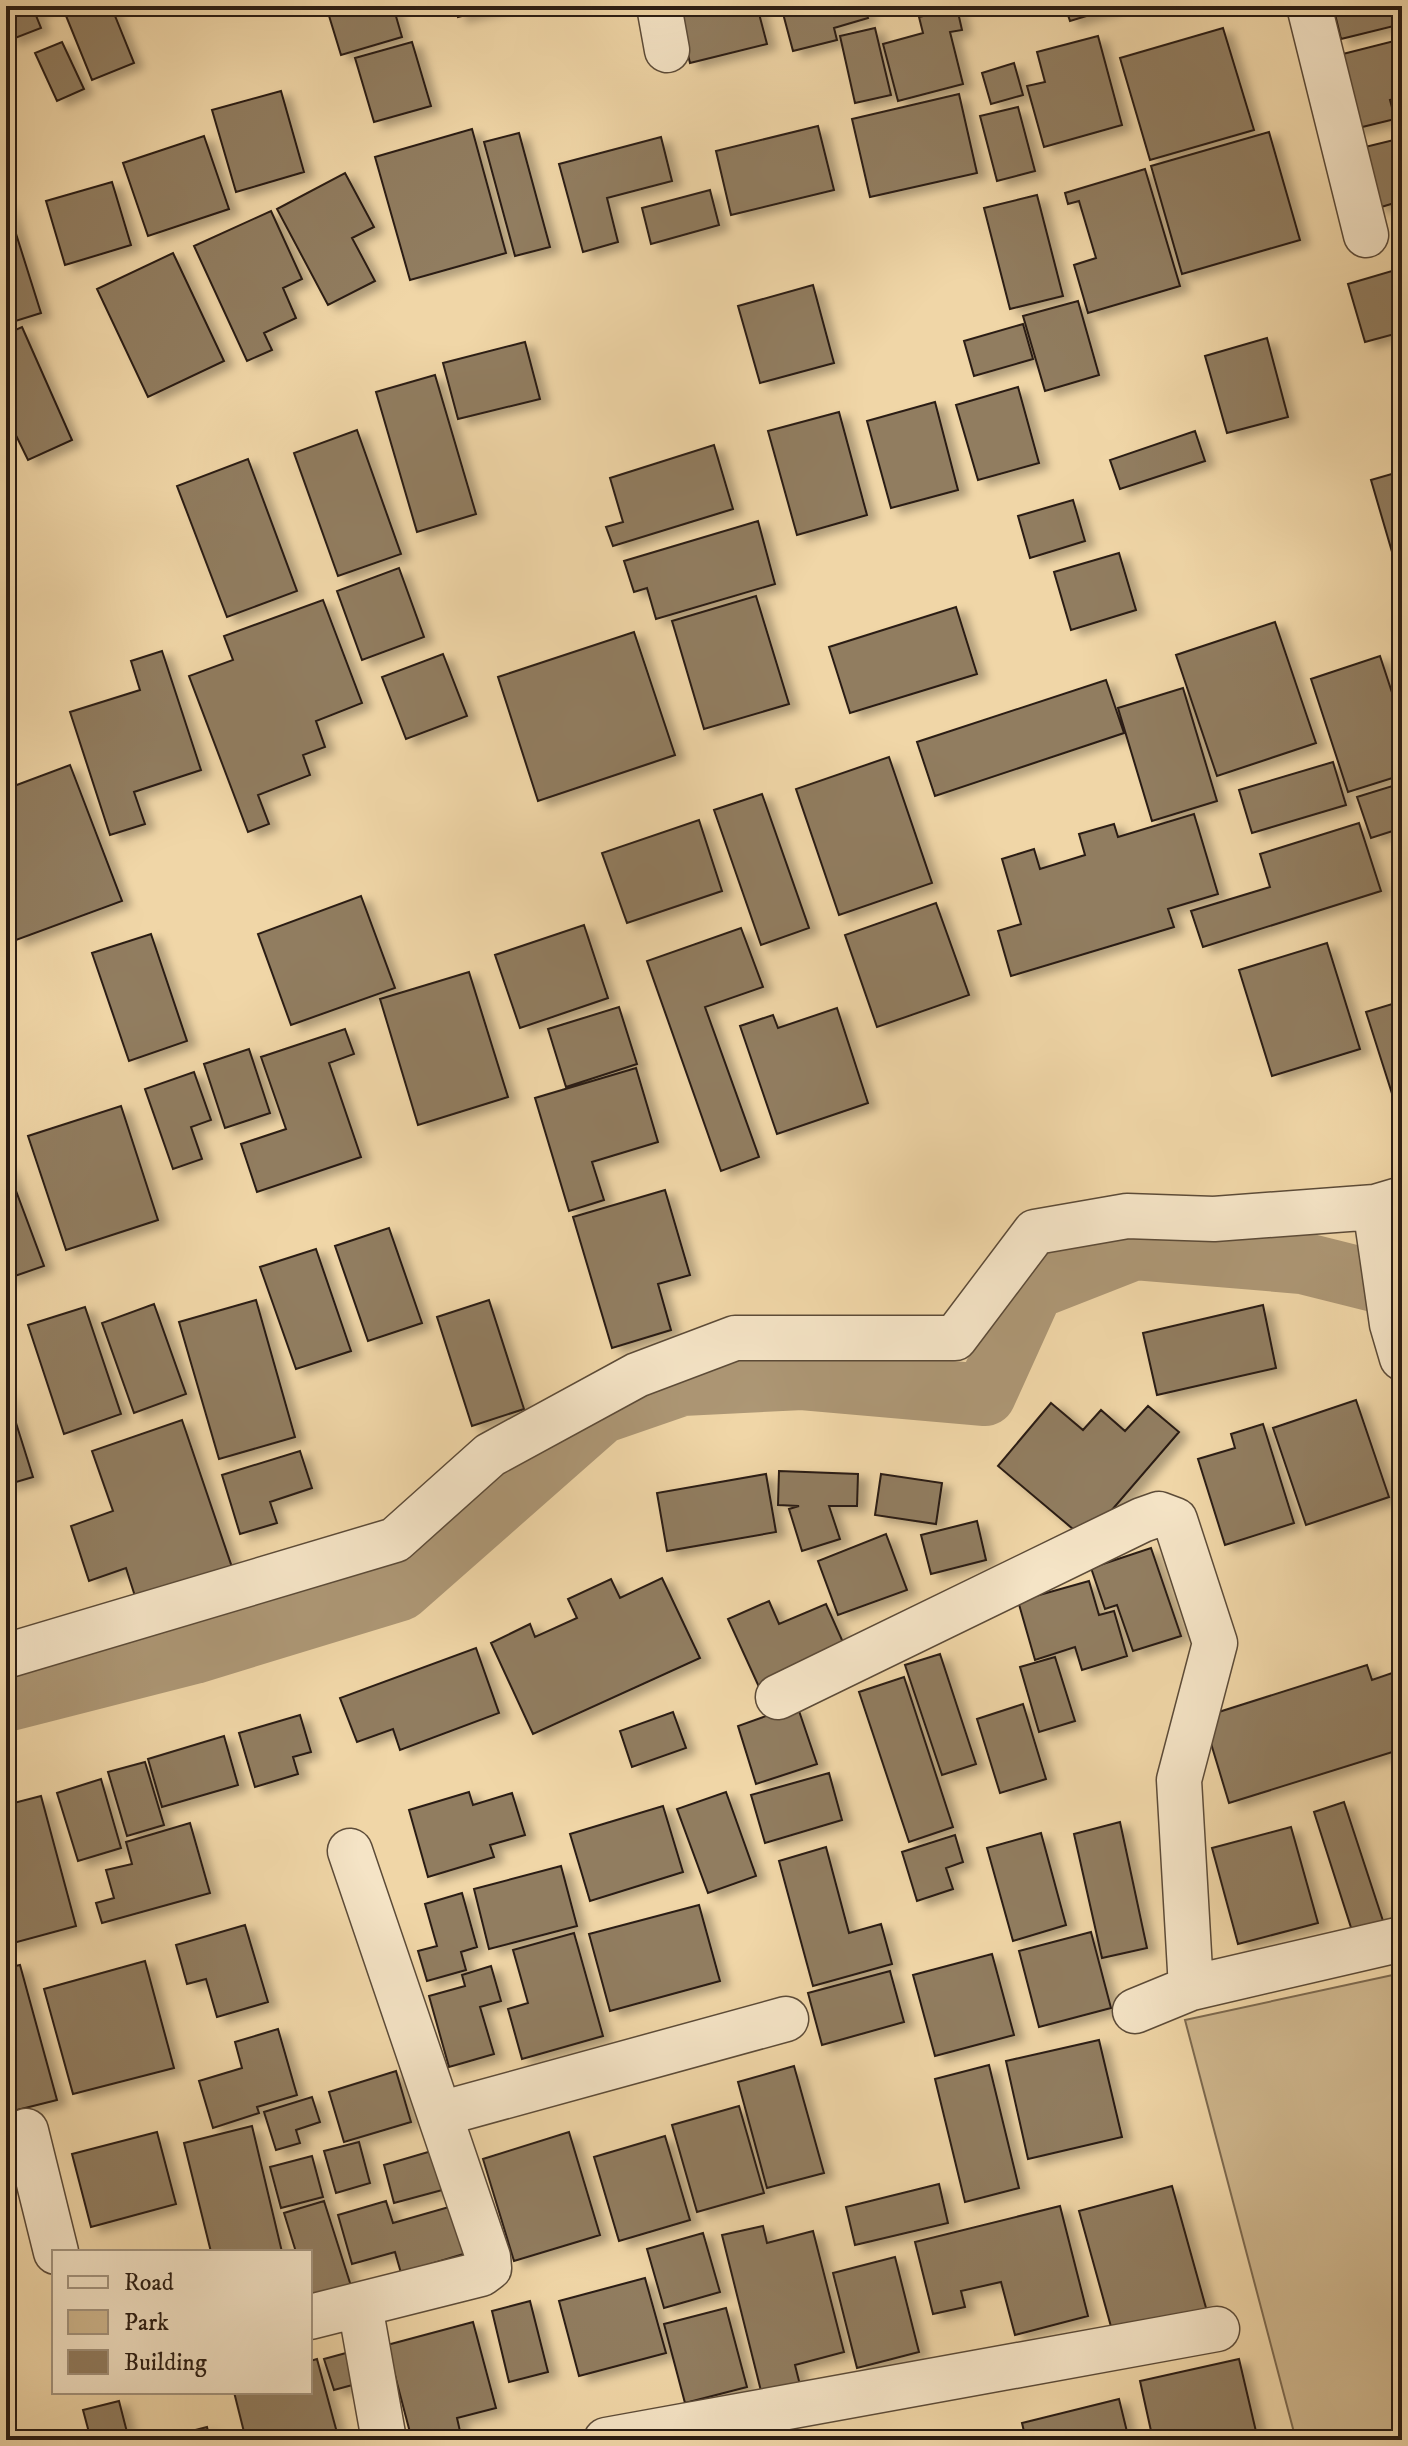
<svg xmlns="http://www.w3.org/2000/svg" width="1408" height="2446" viewBox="0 0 1408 2446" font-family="'IM FELL DW Pica',serif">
  <defs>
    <filter id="shadow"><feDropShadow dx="9" dy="5" stdDeviation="4" flood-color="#0004"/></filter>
  </defs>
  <rect width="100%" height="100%" fill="#f0d6a7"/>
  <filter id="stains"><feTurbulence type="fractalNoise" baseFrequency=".0025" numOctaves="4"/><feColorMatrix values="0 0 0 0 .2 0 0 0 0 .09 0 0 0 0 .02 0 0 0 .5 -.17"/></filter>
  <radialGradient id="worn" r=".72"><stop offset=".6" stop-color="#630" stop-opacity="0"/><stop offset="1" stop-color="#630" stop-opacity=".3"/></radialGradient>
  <path fill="#cfb78e" stroke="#7d6a50" stroke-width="2" d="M 1402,1973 L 1402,2440 L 1296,2440 L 1185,2020 Z"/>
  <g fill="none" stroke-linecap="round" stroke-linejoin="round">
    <path stroke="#ad9775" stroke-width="62" d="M 6,1701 L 194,1653 L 400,1590 L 601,1413 L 682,1385 L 802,1379 L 985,1395 L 1033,1289 L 1135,1249 L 1302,1263 L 1394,1286 L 1402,1282"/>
  </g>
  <path fill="#917d60" stroke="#2b1d13" stroke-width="2" filter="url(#shadow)" d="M 6,6 L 47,6 L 35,13 L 41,28 L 10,40 L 6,29 Z
    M 62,6 L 111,6 L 134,63 L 92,80 Z
    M 326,6 L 393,6 L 402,37 L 341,55 Z
    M 456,6 L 502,6 L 458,17 Z
    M 676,6 L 757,6 L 767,44 L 690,63 Z
    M 781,6 L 808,6 L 809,10 L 823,6 L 864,6 L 868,18 L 834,28 L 837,40 L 793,51 Z
    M 1065,6 L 1113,6 L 1113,8 L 1070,21 Z
    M 1333,6 L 1402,6 L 1402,24 L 1341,39 Z
    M 957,8 L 962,30 L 950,32 L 963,84 L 898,101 L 883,44 L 923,33 L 919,17 Z
    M 875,28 L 891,95 L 855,103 L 840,36 Z
    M 1223,28 L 1254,130 L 1150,160 L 1120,58 Z
    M 1098,36 L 1122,125 L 1044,147 L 1027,86 L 1045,82 L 1037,52 Z
    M 1402,39 L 1402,97 L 1390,100 L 1395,119 L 1350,130 L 1331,57 Z
    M 62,42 L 84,89 L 57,101 L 35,53 Z
    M 412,42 L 431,106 L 374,122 L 355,58 Z
    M 1014,63 L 1023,95 L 991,104 L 982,73 Z
    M 281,91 L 304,172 L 236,192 L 212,110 Z
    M 959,94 L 977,173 L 870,197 L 852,119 Z
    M 1018,107 L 1035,171 L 997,181 L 980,116 Z
    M 818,126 L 834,190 L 731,215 L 716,151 Z
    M 472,129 L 506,253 L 410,280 L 375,157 Z
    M 1269,132 L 1300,240 L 1182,274 L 1151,166 Z
    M 519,133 L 550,247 L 515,256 L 484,142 Z
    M 204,136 L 229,209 L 148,236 L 123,163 Z
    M 661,137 L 672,181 L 607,198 L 618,242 L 583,252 L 559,164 Z
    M 1402,138 L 1402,183 L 1397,184 L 1401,201 L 1378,208 L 1361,148 Z
    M 1145,169 L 1180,286 L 1088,313 L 1074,265 L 1096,258 L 1079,201 L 1068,204 L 1065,193 Z
    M 345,173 L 374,227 L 352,238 L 375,281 L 328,305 L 277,209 Z
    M 112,182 L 131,245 L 65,265 L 46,201 Z
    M 710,190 L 719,225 L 651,244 L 642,208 Z
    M 1037,195 L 1063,296 L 1010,309 L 984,208 Z
    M 6,202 L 41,313 L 6,324 Z
    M 271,211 L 302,279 L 283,288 L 296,318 L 264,333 L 272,350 L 247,361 L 194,246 Z
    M 173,253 L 224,361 L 148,397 L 97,289 Z
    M 1402,268 L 1402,332 L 1365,342 L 1348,284 Z
    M 813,285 L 834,363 L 760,383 L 738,306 Z
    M 1078,301 L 1099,375 L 1045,391 L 1023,316 Z
    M 1023,324 L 1033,359 L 974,376 L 964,341 Z
    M 22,327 L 72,440 L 28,460 L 6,415 L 6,334 Z
    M 1267,338 L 1288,417 L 1227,433 L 1205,356 Z
    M 525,342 L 540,399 L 458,419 L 443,363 Z
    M 435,375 L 476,514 L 417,532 L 376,392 Z
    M 1018,387 L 1039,463 L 978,480 L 956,405 Z
    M 935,402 L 958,490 L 891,508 L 867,421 Z
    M 839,412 L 867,515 L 797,535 L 768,431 Z
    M 357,430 L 401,554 L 338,576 L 294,453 Z
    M 1195,431 L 1205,461 L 1120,489 L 1110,460 Z
    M 714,445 L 733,509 L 613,546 L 606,527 L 623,522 L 610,478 Z
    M 248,459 L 297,591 L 227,617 L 177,486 Z
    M 1402,471 L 1402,567 L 1397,569 L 1371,480 Z
    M 1073,500 L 1085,541 L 1030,558 L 1018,516 Z
    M 758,521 L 775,584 L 656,619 L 647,588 L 634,592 L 624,561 Z
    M 1119,553 L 1136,610 L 1071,630 L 1054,572 Z
    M 399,568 L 424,637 L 362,660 L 337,591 Z
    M 756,596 L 789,704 L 704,729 L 672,621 Z
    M 323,600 L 362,703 L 316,721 L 325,747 L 303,755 L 310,775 L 258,795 L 269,824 L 248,832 L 189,676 L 233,660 L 224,636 Z
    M 956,607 L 977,674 L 850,713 L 829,647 Z
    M 1275,622 L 1316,743 L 1217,776 L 1176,655 Z
    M 634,632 L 675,755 L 538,801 L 498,677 Z
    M 162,651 L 201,770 L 134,792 L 145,824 L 110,835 L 70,712 L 140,690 L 131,661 Z
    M 443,654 L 467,716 L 406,739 L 382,677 Z
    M 1380,656 L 1402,723 L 1402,775 L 1348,792 L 1311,679 Z
    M 1106,680 L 1124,733 L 935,796 L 917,742 Z
    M 1183,688 L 1217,801 L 1152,821 L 1118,708 Z
    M 889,757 L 932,883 L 839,915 L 796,789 Z
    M 1333,762 L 1346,805 L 1252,833 L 1239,790 Z
    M 70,765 L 122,901 L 16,940 L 6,913 L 6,789 Z
    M 1402,783 L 1402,828 L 1371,838 L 1357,797 Z
    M 762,794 L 809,928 L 761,945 L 714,810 Z
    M 1194,814 L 1218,894 L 1168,909 L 1174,927 L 1011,976 L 998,931 L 1021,924 L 1002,859 L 1034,849 L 1040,869 L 1085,855 L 1079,834 L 1114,824 L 1118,837 Z
    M 699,820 L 722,891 L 627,923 L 602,853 Z
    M 1359,823 L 1381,891 L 1203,947 L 1191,911 L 1270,887 L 1260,854 Z
    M 361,896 L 395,988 L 291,1025 L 258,934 Z
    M 936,903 L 969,995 L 877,1027 L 845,935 Z
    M 584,925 L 608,998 L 520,1028 L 495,955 Z
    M 741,928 L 763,987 L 705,1007 L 759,1157 L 721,1171 L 647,961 Z
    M 151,934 L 187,1041 L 129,1061 L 92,953 Z
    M 1327,943 L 1360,1049 L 1272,1076 L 1239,970 Z
    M 469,972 L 508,1097 L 418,1125 L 380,999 Z
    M 1402,1001 L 1402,1125 L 1366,1012 Z
    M 619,1007 L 637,1064 L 566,1087 L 548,1029 Z
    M 837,1008 L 868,1103 L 777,1134 L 740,1026 L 773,1015 L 778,1028 Z
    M 345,1029 L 354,1054 L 329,1063 L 361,1157 L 257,1192 L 241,1144 L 286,1129 L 261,1057 Z
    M 249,1049 L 270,1113 L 225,1128 L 204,1064 Z
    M 636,1068 L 658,1142 L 592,1162 L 604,1200 L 569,1211 L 535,1098 Z
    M 194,1072 L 211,1120 L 191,1127 L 202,1159 L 173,1169 L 145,1089 Z
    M 121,1106 L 158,1220 L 66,1250 L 28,1136 Z
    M 6,1164 L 44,1266 L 6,1279 Z
    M 665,1190 L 690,1275 L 658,1284 L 671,1330 L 612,1348 L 573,1217 Z
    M 389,1228 L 422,1323 L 368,1341 L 335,1246 Z
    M 316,1249 L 351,1351 L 296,1369 L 260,1267 Z
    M 256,1300 L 295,1437 L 219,1459 L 179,1322 Z
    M 489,1300 L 524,1409 L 472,1426 L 437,1317 Z
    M 154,1304 L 186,1394 L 134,1413 L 102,1323 Z
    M 1263,1305 L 1276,1368 L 1157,1395 L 1143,1333 Z
    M 85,1307 L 121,1414 L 64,1434 L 28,1325 Z
    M 6,1391 L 33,1477 L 6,1485 Z
    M 1356,1400 L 1389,1497 L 1306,1525 L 1273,1428 Z
    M 1051,1403 L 1083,1430 L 1101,1410 L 1125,1431 L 1148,1406 L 1179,1432 L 1086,1540 L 998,1466 Z
    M 182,1420 L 237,1582 L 141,1615 L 126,1568 L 89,1581 L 71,1526 L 113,1511 L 92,1451 Z
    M 1263,1424 L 1294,1523 L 1225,1545 L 1198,1459 L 1235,1448 L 1231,1434 Z
    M 300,1451 L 312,1488 L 270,1502 L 277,1523 L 240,1534 L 222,1475 Z
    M 779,1471 L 858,1474 L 857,1506 L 829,1506 L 840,1539 L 802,1551 L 789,1509 L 799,1506 L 778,1505 Z
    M 766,1474 L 776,1532 L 667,1551 L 657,1493 Z
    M 881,1474 L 942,1483 L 936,1524 L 875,1515 Z
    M 977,1521 L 986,1560 L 931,1574 L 921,1535 Z
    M 886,1534 L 907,1590 L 838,1615 L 818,1561 Z
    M 1151,1548 L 1181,1636 L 1133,1651 L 1117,1605 L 1105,1609 L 1091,1568 Z
    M 662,1578 L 700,1658 L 533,1734 L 491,1643 L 530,1624 L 535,1637 L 577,1618 L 568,1599 L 611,1579 L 620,1598 Z
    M 1089,1581 L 1099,1615 L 1114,1611 L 1127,1656 L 1082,1670 L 1075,1647 L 1035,1660 L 1018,1601 Z
    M 769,1601 L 779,1624 L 826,1604 L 846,1649 L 759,1687 L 728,1619 Z
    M 476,1648 L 499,1713 L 400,1750 L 393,1729 L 357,1742 L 340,1698 Z
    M 940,1654 L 976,1764 L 942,1775 L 905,1665 Z
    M 1055,1657 L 1075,1721 L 1039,1732 L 1020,1667 Z
    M 1367,1665 L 1372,1680 L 1395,1672 L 1402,1696 L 1402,1749 L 1229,1803 L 1203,1717 Z
    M 904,1677 L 953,1827 L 909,1842 L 859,1692 Z
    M 1023,1704 L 1046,1779 L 1000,1793 L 977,1719 Z
    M 797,1705 L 817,1764 L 756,1784 L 738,1726 Z
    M 673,1712 L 686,1748 L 632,1767 L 620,1731 Z
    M 300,1715 L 311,1752 L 293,1757 L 298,1774 L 255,1787 L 239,1733 Z
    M 224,1736 L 238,1785 L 162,1807 L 148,1759 Z
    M 145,1762 L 164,1825 L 127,1836 L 108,1772 Z
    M 829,1773 L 842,1820 L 765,1843 L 751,1795 Z
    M 101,1779 L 121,1848 L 78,1861 L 57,1793 Z
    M 469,1792 L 473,1805 L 512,1793 L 525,1835 L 490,1845 L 494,1857 L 428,1877 L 409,1810 Z
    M 726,1792 L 756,1876 L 708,1893 L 677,1809 Z
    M 41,1796 L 76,1926 L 6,1945 L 6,1805 Z
    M 1344,1802 L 1386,1930 L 1355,1940 L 1314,1812 Z
    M 663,1806 L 683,1872 L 590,1901 L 570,1834 Z
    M 1120,1822 L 1147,1948 L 1102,1958 L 1074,1834 Z
    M 190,1823 L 210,1893 L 102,1923 L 96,1903 L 114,1898 L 106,1870 L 132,1864 L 126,1842 Z
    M 1291,1827 L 1318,1923 L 1238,1944 L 1212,1848 Z
    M 1041,1833 L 1066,1925 L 1013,1941 L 987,1848 Z
    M 955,1835 L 963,1862 L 946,1868 L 953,1889 L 917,1901 L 902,1852 Z
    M 826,1847 L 849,1933 L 881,1924 L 892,1964 L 813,1986 L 779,1861 Z
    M 561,1866 L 577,1926 L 489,1949 L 474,1889 Z
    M 462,1893 L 477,1947 L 461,1952 L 466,1970 L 427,1981 L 418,1951 L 437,1946 L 425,1904 Z
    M 699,1905 L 720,1981 L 610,2011 L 589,1934 Z
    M 245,1925 L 268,2002 L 217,2017 L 206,1979 L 187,1984 L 176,1945 Z
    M 1091,1932 L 1111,2008 L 1039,2027 L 1019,1951 Z
    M 574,1933 L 603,2036 L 522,2059 L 508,2009 L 528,2003 L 513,1950 Z
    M 992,1954 L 1014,2035 L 935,2056 L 913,1975 Z
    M 145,1961 L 174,2068 L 73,2094 L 44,1989 Z
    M 20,1965 L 57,2100 L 13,2111 L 6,2084 L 6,1968 Z
    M 491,1966 L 501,2001 L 480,2007 L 494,2054 L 449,2067 L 429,1996 L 465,1986 L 462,1975 Z
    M 890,1971 L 904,2022 L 822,2045 L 808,1993 Z
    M 278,2029 L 297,2095 L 257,2107 L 259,2113 L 213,2128 L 199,2081 L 242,2068 L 235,2042 Z
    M 1099,2040 L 1122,2137 L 1028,2159 L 1006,2061 Z
    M 989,2065 L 1019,2188 L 965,2202 L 935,2079 Z
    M 794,2066 L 824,2173 L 767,2188 L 738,2082 Z
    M 396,2071 L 411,2122 L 344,2142 L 329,2092 Z
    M 312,2097 L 320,2122 L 296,2130 L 300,2143 L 276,2150 L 264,2112 Z
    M 739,2106 L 764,2193 L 697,2212 L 672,2125 Z
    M 252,2126 L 282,2252 L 211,2252 L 184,2143 Z
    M 157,2132 L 176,2204 L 91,2227 L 72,2154 Z
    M 569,2132 L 600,2235 L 514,2261 L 483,2159 Z
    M 665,2136 L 690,2220 L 619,2241 L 594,2157 Z
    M 359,2142 L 370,2183 L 336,2193 L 324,2151 Z
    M 435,2150 L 446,2189 L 394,2203 L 384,2165 Z
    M 312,2156 L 323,2197 L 281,2208 L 270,2167 Z
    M 939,2184 L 948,2223 L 855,2245 L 846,2207 Z
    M 1172,2186 L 1208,2315 L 1115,2341 L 1079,2211 Z
    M 324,2201 L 351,2286 L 310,2296 L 310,2252 L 296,2252 L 284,2213 Z
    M 386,2201 L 393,2223 L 456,2205 L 470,2252 L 401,2273 L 395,2252 L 352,2264 L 338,2215 Z
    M 1060,2206 L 1088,2316 L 1015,2335 L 1001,2282 L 961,2291 L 965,2307 L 933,2314 L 915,2242 Z
    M 763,2226 L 767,2243 L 813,2231 L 844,2352 L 795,2365 L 800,2385 L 762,2395 L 722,2235 Z
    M 703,2233 L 720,2292 L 664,2308 L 647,2249 Z
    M 895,2257 L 919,2352 L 857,2368 L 833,2273 Z
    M 645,2278 L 666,2353 L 579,2376 L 559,2301 Z
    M 530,2301 L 548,2372 L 509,2382 L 492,2311 Z
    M 726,2308 L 747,2387 L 685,2403 L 664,2324 Z
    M 473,2322 L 496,2408 L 457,2418 L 462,2440 L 412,2440 L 387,2345 Z
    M 346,2353 L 356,2384 L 334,2390 L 324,2359 Z
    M 317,2359 L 339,2440 L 246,2440 L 234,2392 L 310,2392 L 310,2361 Z
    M 1239,2359 L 1258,2440 L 1153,2440 L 1140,2381 Z
    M 1119,2399 L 1129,2440 L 1026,2440 L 1022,2423 Z
    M 119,2401 L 129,2440 L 91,2440 L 83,2410 Z
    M 207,2427 L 210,2440 L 177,2440 L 176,2435 Z"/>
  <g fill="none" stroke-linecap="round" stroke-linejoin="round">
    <defs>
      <path id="minor" d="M 659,6 L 667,50
        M 1309,6 L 1366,235
        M 1375,1207 L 1392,1324 L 1402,1358
        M 6,1656 L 395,1540 L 490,1455 L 637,1375 L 735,1338 L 955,1338 L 1035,1232 L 1127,1216 L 1214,1219 L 1375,1207 L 1402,1199
        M 778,1697 L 1142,1520 L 1159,1514 L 1175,1520 L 1215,1643 L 1179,1780 L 1191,1988
        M 1135,2011 L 1191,1988 L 1402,1939
        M 440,2114 L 786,2019
        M 26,2131 L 56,2252
        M 360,2306 L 384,2440
        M 310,2317 L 481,2274 L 489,2268 L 488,2257 L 350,1851
        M 606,2440 L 1217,2329"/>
    </defs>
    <use href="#minor" stroke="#5c4b38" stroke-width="47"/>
    <use href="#minor" stroke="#f5e4c6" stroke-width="44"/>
  </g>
  <rect width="1408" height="2446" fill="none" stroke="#f0d6a7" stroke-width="32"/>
  <rect x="8" y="8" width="1392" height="2430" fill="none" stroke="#2b1d13" stroke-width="4"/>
  <rect x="16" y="16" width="1376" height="2414" fill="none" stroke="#2b1d13" stroke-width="2"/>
  <rect x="52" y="2250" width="260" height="144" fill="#f5e4c6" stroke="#a4947e" stroke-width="2"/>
  <rect x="68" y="2276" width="40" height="12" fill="#f5e4c6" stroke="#a4947e" stroke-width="2"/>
  <text x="124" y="2290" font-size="24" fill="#2b1d13">Road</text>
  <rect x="68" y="2310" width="40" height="24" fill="#cfb78e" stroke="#a4947e" stroke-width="2"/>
  <text x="124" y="2330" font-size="24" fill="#2b1d13">Park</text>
  <rect x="68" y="2350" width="40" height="24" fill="#917d60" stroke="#a4947e" stroke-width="2"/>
  <text x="124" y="2370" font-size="24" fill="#2b1d13">Building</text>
  <rect width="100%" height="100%" filter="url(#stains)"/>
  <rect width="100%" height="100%" fill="url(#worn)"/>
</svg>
